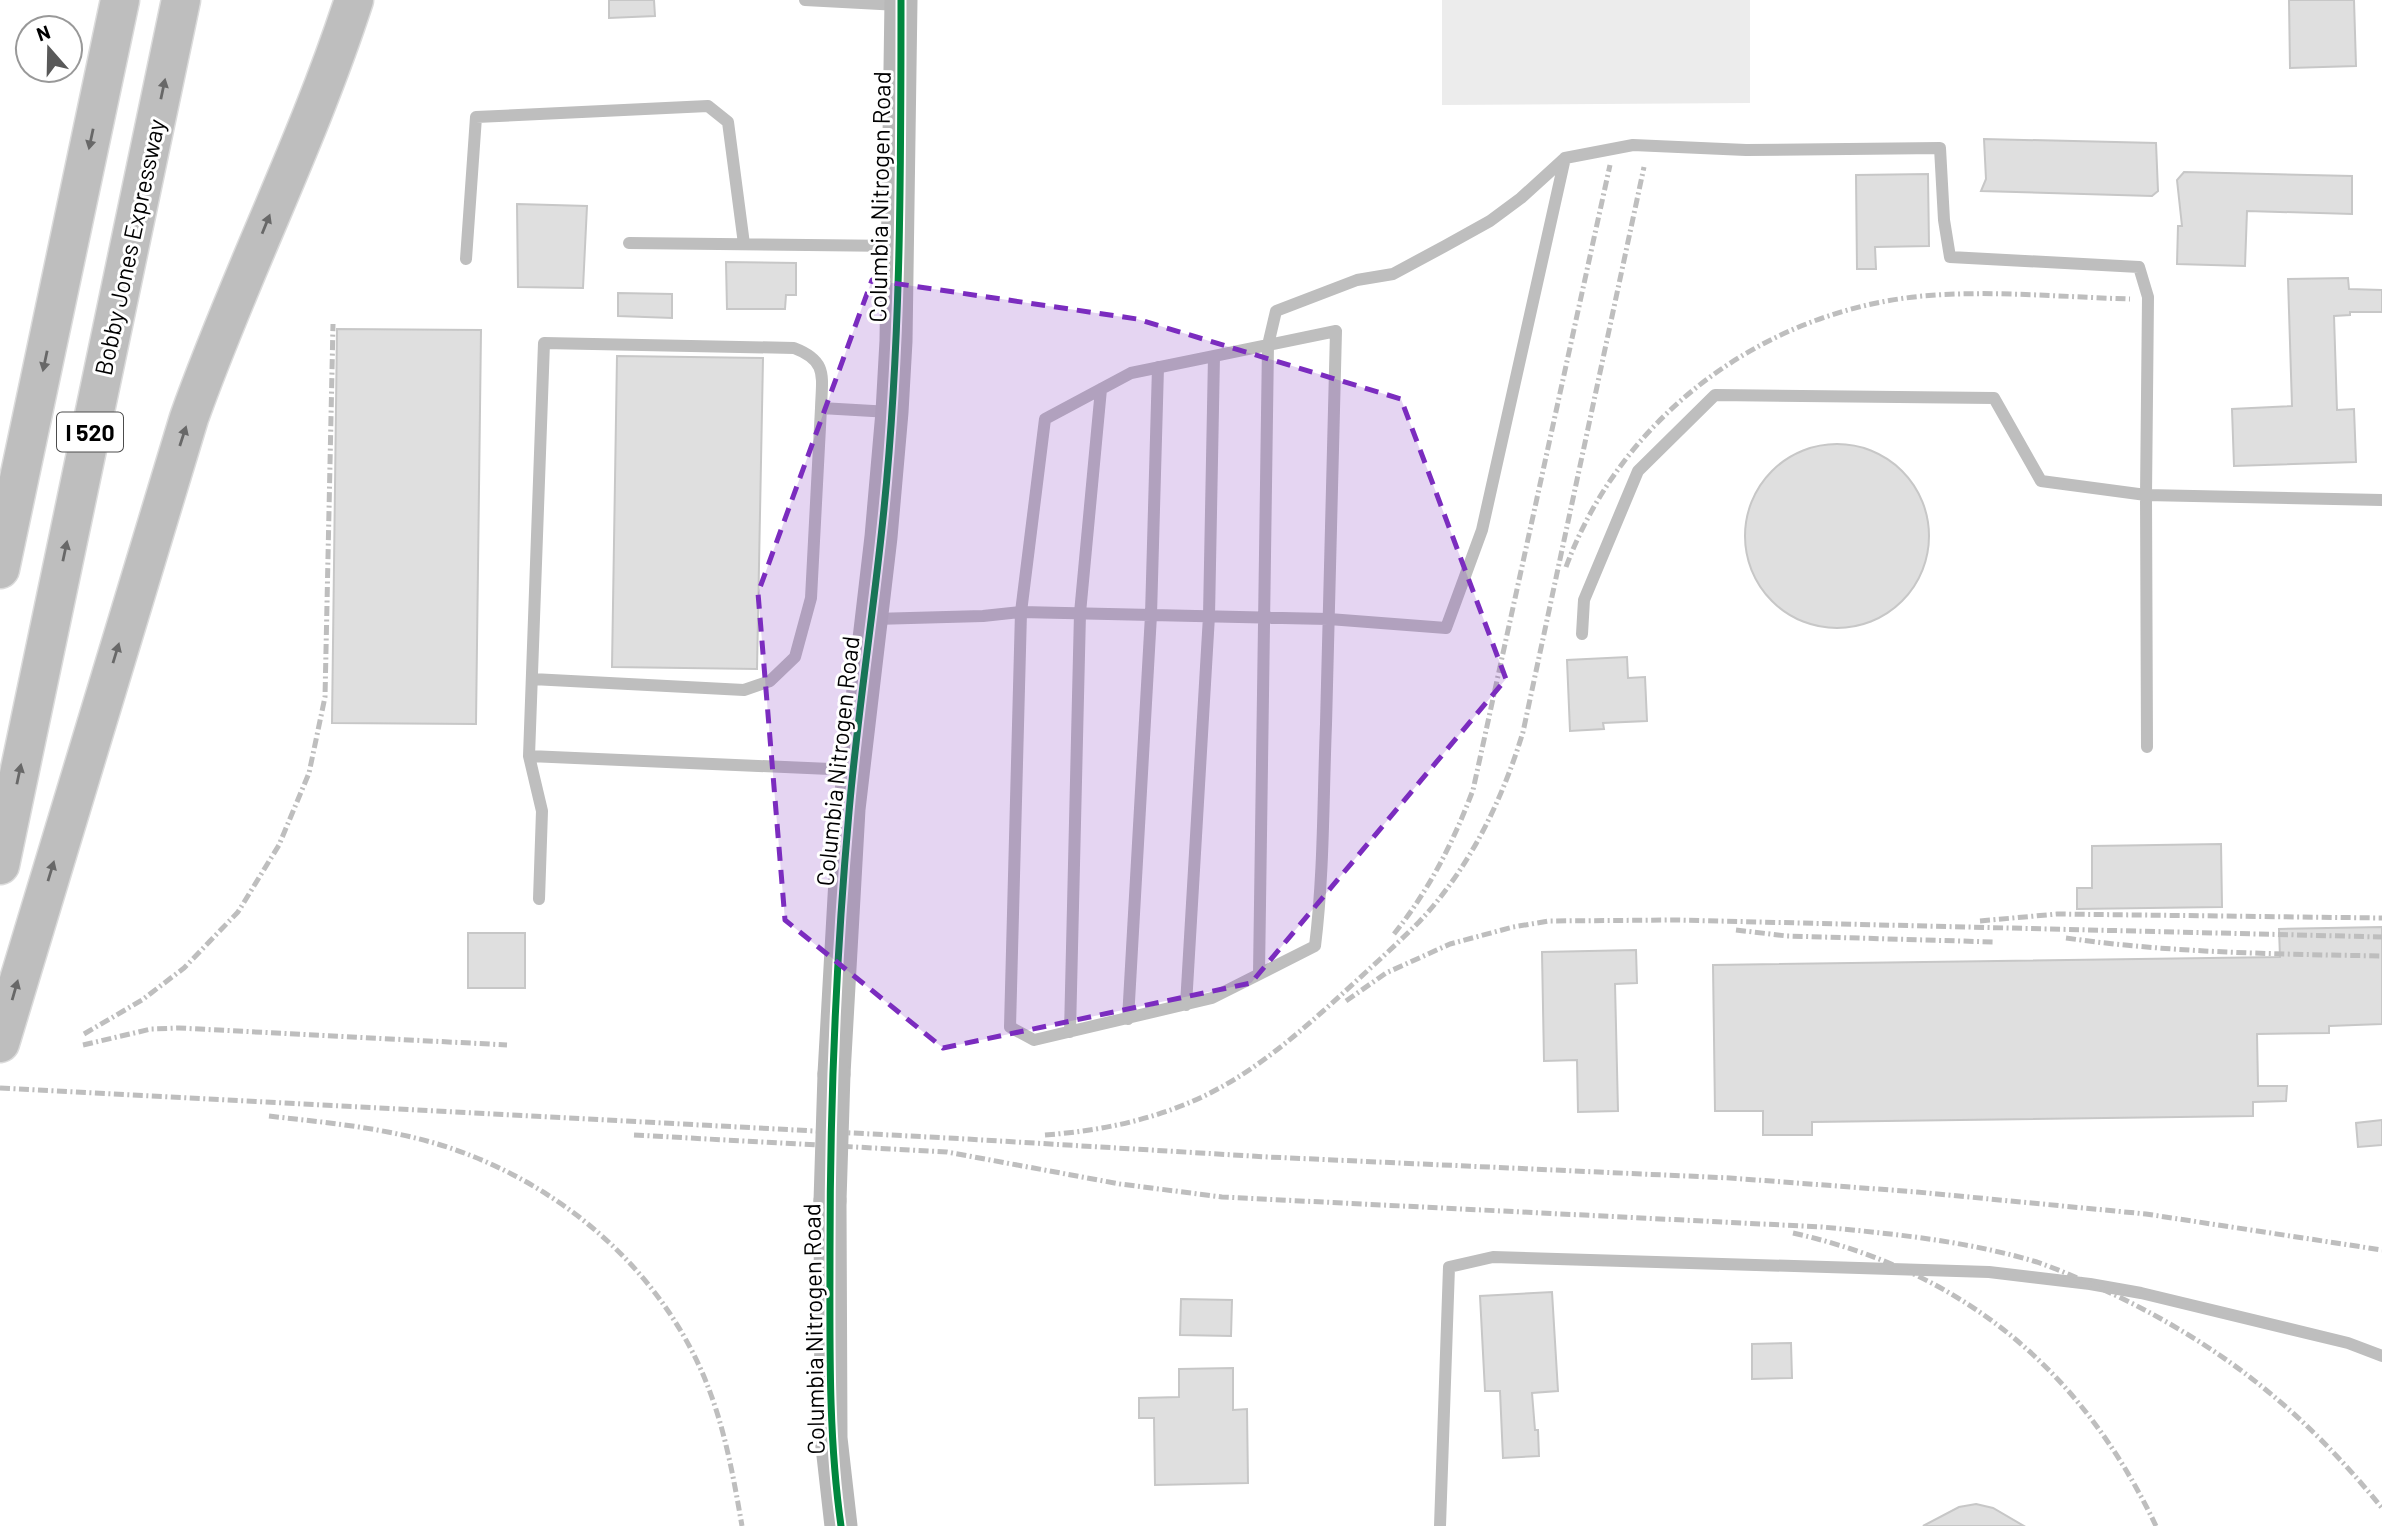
<svg xmlns="http://www.w3.org/2000/svg" width="2382" height="1526" viewBox="0 0 2382 1526" font-family="Barlow,sans-serif">
  <rect width="100%" height="100%" fill="#fff"/>
  <path fill="#ececec" d="M 1442,0 L 1750,0 L 1750,103 L 1442,105 Z"/>
  <path fill="#dfdfdf" stroke="#c7c7c7" stroke-width="2" d="M 609,0 L 654,0 L 655,16 L 609,18 Z
    M 2289,0 L 2354,0 L 2356,66 L 2290,68 Z
    M 1984,139 L 2156,143 L 2158,191 L 2152,196 L 1981,191 L 1986,179 Z
    M 2184,172 L 2352,176 L 2352,214 L 2247,211 L 2245,266 L 2177,264 L 2178,226 L 2182,226 L 2177,180 Z
    M 1928,174 L 1929,246 L 1875,247 L 1876,269 L 1857,269 L 1856,175 Z
    M 517,204 L 587,206 L 583,288 L 518,287 Z
    M 726,262 L 796,263 L 796,295 L 786,295 L 785,309 L 727,309 Z
    M 2348,278 L 2349,289 L 2382,290 L 2382,312 L 2350,312 L 2350,315 L 2334,316 L 2337,410 L 2354,409 L 2356,462 L 2234,466 L 2232,409 L 2292,406 L 2288,279 Z
    M 618,293 L 672,294 L 672,318 L 618,316 Z
    M 337,329 L 481,330 L 476,724 L 332,723 Z
    M 617,356 L 763,358 L 757,669 L 612,667 Z
    M1745 536a92 92 0 1 1 184 0a92 92 0 1 1-184 0Z
    M 1627,657 L 1628,678 L 1645,677 L 1647,721 L 1603,723 L 1604,729 L 1570,731 L 1567,660 Z
    M 2221,844 L 2222,907 L 2077,909 L 2077,888 L 2092,888 L 2092,846 Z
    M 2382,927 L 2382,1024 L 2329,1026 L 2329,1033 L 2257,1034 L 2258,1086 L 2287,1086 L 2286,1101 L 2253,1102 L 2253,1116 L 1812,1122 L 1812,1135 L 1763,1135 L 1763,1111 L 1715,1111 L 1713,965 L 2280,957 L 2279,929 Z
    M 468,933 L 525,933 L 525,988 L 468,988 Z
    M 1636,950 L 1637,983 L 1615,984 L 1618,1111 L 1578,1112 L 1577,1060 L 1544,1061 L 1542,952 Z
    M 2382,1120 L 2382,1145 L 2358,1147 L 2356,1123 Z
    M 1552,1292 L 1558,1391 L 1532,1393 L 1535,1430 L 1538,1430 L 1539,1456 L 1503,1458 L 1500,1391 L 1485,1391 L 1480,1296 Z
    M 1181,1299 L 1232,1300 L 1231,1336 L 1180,1335 Z
    M 1791,1343 L 1792,1378 L 1752,1379 L 1752,1344 Z
    M 1233,1368 L 1233,1410 L 1247,1409 L 1248,1483 L 1155,1485 L 1154,1418 L 1139,1418 L 1139,1398 L 1179,1397 L 1179,1369 Z
    M 1976,1504 L 1993,1508 L 2024,1526 L 1923,1526 L 1959,1507 Z"/>
  <g fill="none" stroke-linecap="round" stroke-linejoin="round">
    <defs>
      <path id="highway" d="M 0,569 L 120,0
        M 0,865 L 181,0
        M 0,1043 L 189,418 C 239,277 308,142 354,0"/>
    </defs>
    <use href="#highway" stroke="#dbdbdb" stroke-width="41"/>
    <path stroke="#bebebe" stroke-width="12" d="M 805,0 L 899,5
      M 629,243 L 898,246
      M 466,259 L 476,117 L 708,106 L 728,122 L 744,244
      M 821,408 C 822,376 828,361 794,348 L 544,343 L 529,756 L 853,770
      M 874,619 L 983,616 L 1021,612 L 1045,419 L 1131,373 L 1336,331 C 1333,462 1330,593 1326,724 C 1323,798 1324,873 1315,946 L 1212,998 L 1034,1040 L 1010,1027 L 1021,612 L 1329,619 L 1446,628 L 1482,530 L 1565,158 L 1633,145 L 1746,150 L 1940,148 L 1944,220 L 1950,257 L 2139,267 L 2148,297 L 2146,495 L 2041,481 L 1994,398 L 1715,395 L 1638,471 L 1584,600 L 1582,634
      M 532,679 L 744,690 L 770,681 L 795,657 L 811,598 L 821,408 L 890,412
      M 2147,747 L 2146,495 L 2382,500
      M 529,756 L 542,811 L 539,899
      M 1259,974 L 1268,345 L 1276,311 L 1357,280 L 1393,274 L 1445,246 L 1490,221 L 1521,198 L 1565,158
      M 1186,1005 L 1209,616 L 1214,356
      M 1128,1019 L 1151,615 L 1158,367
      M 1070,1032 L 1080,613 L 1101,389
      M 1440,1526 L 1449,1267 L 1493,1257 L 1989,1272 L 2090,1284 L 2141,1293 L 2348,1343 L 2382,1356"/>
    <path stroke="#b8b8b8" stroke-width="33" d="M 834,1074 L 849,809 L 881,537 L 892,412 L 896,341 L 901,0
      M 830,1201 L 831,1438 L 841,1526"/>
    <use href="#highway" stroke="#bebebe" stroke-width="38"/>
    <path stroke="#bebebe" stroke-width="5" stroke-dasharray="10 3.5 2 3.5" stroke-linecap="butt" d="M 1566,567 C 1622,415 1764,311 1923,296 C 1991,290 2061,297 2130,299
      M 1980,921 L 2057,914 L 2382,918
      M 1736,930 L 1787,936 L 1994,942
      M 1394,934 C 1429,890 1453,843 1473,790 L 1610,165
      M 2066,938 C 2171,953 2276,954 2382,956
      M 1346,1001 L 1386,973 L 1450,944 L 1513,927 L 1549,921 L 1676,920 L 2382,937
      M 84,1034 L 142,1000 L 184,968 L 238,912 L 279,845 L 309,773 L 325,697 L 333,324
      M 83,1045 L 151,1029 L 179,1028 L 507,1045
      M 0,1088 L 966,1139 L 1268,1157 L 1730,1178 L 1917,1192 L 2146,1214 L 2382,1250
      M 269,1116 C 329,1123 389,1128 447,1147 C 564,1185 667,1275 710,1392 C 726,1435 734,1480 742,1526
      M 634,1135 L 947,1152 L 1120,1184 L 1222,1197 L 1822,1227 C 1895,1234 1967,1241 2037,1262 C 2063,1271 2089,1283 2115,1295 C 2225,1348 2305,1413 2382,1508
      M 1045,1135 C 1099,1131 1154,1120 1204,1096 C 1256,1071 1299,1033 1341,995 C 1367,971 1394,947 1419,922 C 1469,869 1502,801 1523,732 L 1644,167
      M 1793,1233 C 1963,1271 2081,1369 2156,1526"/>
    <path stroke="#b8b8b8" stroke-width="33" d="M 830,1201 L 834,1074"/>
    <defs>
      <path id="cycleway" d="M 841,1526 C 828,1434 830,1342 830,1250 C 830,1104 836,957 849,812 C 857,720 871,629 881,537 C 901,359 901,179 901,0"/>
    </defs>
    <use href="#cycleway" stroke="#fff" stroke-width="11"/>
    <use href="#cycleway" stroke="#00873e" stroke-width="7"/>
  </g>
  <defs><path id="oneway-solid" d="M-6-.8H1V-3.2L6.5 0L1 3.2V.8H-6Z" transform="scale(1.75)"/></defs>
  <g fill="#686868">
    <use href="#oneway-solid" transform="translate(163 89) rotate(-78)"/>
    <use href="#oneway-solid" transform="translate(91 139) rotate(102)"/>
    <use href="#oneway-solid" transform="translate(266 224) rotate(-68)"/>
    <use href="#oneway-solid" transform="translate(45 361) rotate(102)"/>
    <use href="#oneway-solid" transform="translate(183 436) rotate(-72)"/>
    <use href="#oneway-solid" transform="translate(65 551) rotate(-78)"/>
    <use href="#oneway-solid" transform="translate(116 653) rotate(-73)"/>
    <use href="#oneway-solid" transform="translate(19 774) rotate(-78)"/>
    <use href="#oneway-solid" transform="translate(51 871) rotate(-73)"/>
    <use href="#oneway-solid" transform="translate(15 990) rotate(-74)"/>
  </g>
  <path fill="#7b2cbf" fill-opacity="0.2" stroke="#7b2cbf" stroke-width="5" stroke-dasharray="14 9" stroke-linejoin="round" d="M 872,280 L 1137,319 L 1401,399 L 1506,679 L 1251,983 L 943,1048 L 785,920 L 758,593 Z"/>
  <g text-anchor="middle" dominant-baseline="central" stroke-width="6" stroke-linejoin="round" paint-order="stroke">
    <rect fill="#fff" stroke="#4c4c4c" stroke-width="2" x="57" y="412.5" width="66" height="39" rx="5"/>
    <g font-size="23" font-weight="bold" fill="#000">
      <text x="90" y="432">I 520</text>
    </g>
    <g font-size="24" fill="#000" stroke="#fff">
      <text transform="translate(879 197) rotate(-89)">Columbia Nitrogen Road</text>
      <text transform="translate(129 247) rotate(-78)">Bobby Jones Expressway</text>
      <text transform="translate(837 761) rotate(-84)">Columbia Nitrogen Road</text>
      <text transform="translate(813 1329) rotate(-91)">Columbia Nitrogen Road</text>
    </g>
  </g>
  <g transform="translate(49 49) rotate(340)"><circle r="33" fill="#ffffff" stroke="#999999" stroke-width="2"/>
  <path d="M0-5L12 26L0 18L-12 26Z" fill="#595959"/>
  <text y="-10" font-size="19" font-weight="bold" text-anchor="middle" fill="#000000">N</text>
  </g>
</svg>
